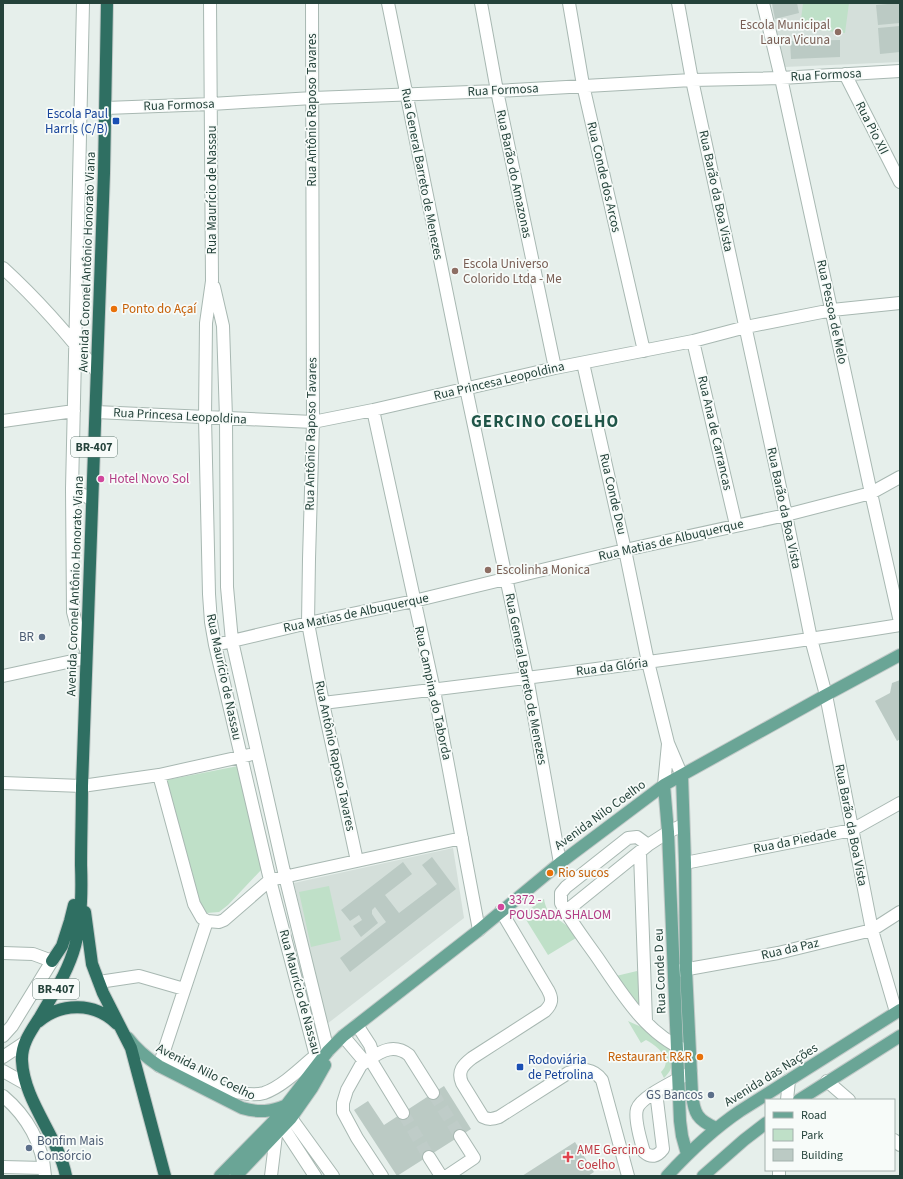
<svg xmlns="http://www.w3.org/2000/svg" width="903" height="1179" viewBox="0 0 903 1179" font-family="'Source Sans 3',sans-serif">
  <rect width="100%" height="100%" fill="#e6efeb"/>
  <path fill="#d4dfda" d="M 771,3 L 900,3 L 900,62 L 784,67 Z
    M 453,848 L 464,918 L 327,1024 L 294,883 Z"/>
  <path fill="#bfe0c8" d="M 803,3 L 849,3 L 845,33 L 800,28 Z
    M 238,766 L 262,869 L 228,905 L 219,912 L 207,913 L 201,905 L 167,780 Z
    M 329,886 L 341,940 L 311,947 L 299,892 Z
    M 544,899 C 547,919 560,917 571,930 C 573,932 575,936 576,938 L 548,955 L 525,918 L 527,911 Z
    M 637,971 L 640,975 L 642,981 L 638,988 L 643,994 L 640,1004 L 634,1004 L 616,976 Z
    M 628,1021 C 645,1029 674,1039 672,1061 C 672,1069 669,1073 664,1078 L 661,1072 C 674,1059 657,1046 646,1040 L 641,1043 Z"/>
  <path fill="#bbcac4" d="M 772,3 L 797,3 L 799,13 L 775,19 Z
    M 900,3 L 900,23 L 878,25 L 876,5 Z
    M 900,26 L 900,52 L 880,54 L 878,28 Z
    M 840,40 L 840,57 L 791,59 L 790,41 Z
    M 900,680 L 900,739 L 897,741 L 875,701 L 890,693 L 892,683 Z
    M 432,857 L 456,889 L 350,972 L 340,958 L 386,922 L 375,907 L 372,910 L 372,914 L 378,923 L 361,937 L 353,926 L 362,920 L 359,915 L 350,921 L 341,910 L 403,862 L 412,874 L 385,895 L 399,913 L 437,884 L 422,865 Z
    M 444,1086 L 471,1129 L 397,1176 L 354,1110 L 368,1101 L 384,1125 Z
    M 575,1142 L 594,1172 L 588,1176 L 522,1176 Z"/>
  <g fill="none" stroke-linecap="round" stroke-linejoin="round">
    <path stroke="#bfccc8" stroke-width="12" stroke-dasharray="12 6" stroke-linecap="butt" d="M 433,1093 L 460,1136
      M 403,1113 L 429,1157"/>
    <defs>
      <path id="minor" d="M 83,3 L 72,489 L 73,612 L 77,627 L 86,650
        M 210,3 L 212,281 L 206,323 L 205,417 L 209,594 L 211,622 L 215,645 L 270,880 L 318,1064
        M 312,3 L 313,422 L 309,559 L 308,623 L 323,703 L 357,861
        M 388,3 L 466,388 L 527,677 L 560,863
        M 481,3 L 497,91 L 555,368
        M 569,3 L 583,85 L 644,351
        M 678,3 L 692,80 L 786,515 L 811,639 L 826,695 L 872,930 L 896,1012
        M 763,3 L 781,78 L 871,493 L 900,622
        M 845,74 L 900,182
        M 106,108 L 211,104 L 313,98 L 497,91 L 692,80 L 781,78 L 900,71
        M 3,268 C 38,300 68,334 97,372
        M 214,287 L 223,326 L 226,418 L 227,587 L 232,641 L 285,876 L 328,1051
        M 693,341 L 736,525
        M 583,363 L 625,550 L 648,662 L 668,743 L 682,776
        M 373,410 L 434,690 L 479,930
        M 96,412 L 313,422 L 373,410 L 555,368 L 693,341 L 746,327 L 832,310 L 900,303
        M 3,421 L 74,411
        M 72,489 L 91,499
        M 215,645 L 308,623 L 414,601 L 625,550 L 786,515 L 871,493 L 900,477
        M 3,676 L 86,658
        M 323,703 C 516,680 708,656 900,625
        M 159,775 L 194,904 L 202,918 L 207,921
        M 3,783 L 82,786 L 159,775 L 249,755
        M 664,785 L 668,744
        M 648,845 L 637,837 L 628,838 L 566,887 L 561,893 L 561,903 C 571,922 585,940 597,957 C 621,992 645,1033 685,1050
        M 640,853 L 646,1021
        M 685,863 L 852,830 L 900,803
        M 501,911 L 548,990 C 553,999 552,1004 545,1011 L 472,1058 C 463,1065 457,1071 462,1083 L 483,1117 C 489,1120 493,1119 499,1117 L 568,1073 C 582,1068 593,1068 602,1080 L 628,1176
        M 565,912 L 648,845 L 668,832 L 683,825
        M 3,953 L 33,954 L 52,961 L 12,1026 L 3,1036
        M 677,971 L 778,953 L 872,930 L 900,912
        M 99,982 L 139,976 L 184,989
        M 357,1025 L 370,1045 L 373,1054 L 370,1059 L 361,1065 L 347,1090 L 343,1103 L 343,1112 L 357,1138 L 382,1176
        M 343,1036 L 365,1062
        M 3,1057 L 24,1043
        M 161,1059 C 186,1071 237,1101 264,1093 C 282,1087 302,1067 316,1055
        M 159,1066 L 207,921 L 219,922 L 224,920 L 270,880 L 462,838
        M 3,1071 L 26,1084
        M 827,1081 L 849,1100
        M 656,1092 L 663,1149 C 657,1157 651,1158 644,1152 C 641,1142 634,1119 637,1109 C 641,1096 678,1080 691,1072
        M 3,1096 C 27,1116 43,1144 45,1176
        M 787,1100 L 789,1080
        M 403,1113 L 370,1059 C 382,1050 395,1044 409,1055 L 433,1093
        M 291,1118 L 333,1176
        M 283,1127 L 315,1176
        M 894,1140 L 900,1145
        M 429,1157 L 441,1176
        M 3,1167 L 44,1168
        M 271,1176 L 276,1135
        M 447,1176 L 474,1158 L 460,1136
        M 779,1176 L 779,1170"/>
      <path id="major" d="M 682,776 L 685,863 L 686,970 L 692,1094 C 694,1113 697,1120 716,1128
        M 664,785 L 668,832 L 680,1121 L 682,1136 L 687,1154
        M 128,1038 C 137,1050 147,1058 159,1066 L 242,1108 C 259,1113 271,1112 287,1105
        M 799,1100 L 900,1036
        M 220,1176 L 274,1121 L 328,1051 L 343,1036 L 479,930 L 560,863 L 664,785 L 826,695 L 900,655
        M 236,1176 L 291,1118 L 312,1088 L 325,1065
        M 667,1176 C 690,1151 712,1130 740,1111 L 900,1010
        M 703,1176 L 744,1140 L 766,1123"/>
      <path id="highway" d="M 85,912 L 92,964 L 103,993 L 131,1048 L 165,1176
        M 52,961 L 62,946 L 70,921 L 74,905
        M 38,1022 C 61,1002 95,1002 117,1024
        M 66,1176 C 58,1136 24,1102 22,1061 C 21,1044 31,1031 40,1017 C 53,994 68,972 75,946 C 82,920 82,892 81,865 C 81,839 82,813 82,786 L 104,173 L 107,3"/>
    </defs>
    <use href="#minor" stroke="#a8b8b2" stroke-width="14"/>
    <use href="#major" stroke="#c2cac8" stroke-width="14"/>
    <use href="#highway" stroke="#c2cac8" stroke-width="14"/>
    <use href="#minor" stroke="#fff" stroke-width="12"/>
    <use href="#major" stroke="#6aa596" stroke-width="12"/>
    <use href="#highway" stroke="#2f6f62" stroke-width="12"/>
  </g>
  <g fill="#8d6e63" stroke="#f7fbf9" stroke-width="1.5">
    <circle cx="838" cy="32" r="4"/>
    <circle cx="455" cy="271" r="4"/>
    <circle cx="488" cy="570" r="4"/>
  </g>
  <g fill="#1a4fb4" stroke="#f7fbf9" stroke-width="1.5">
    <rect x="112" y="117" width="8" height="8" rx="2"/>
    <rect x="516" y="1063" width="8" height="8" rx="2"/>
  </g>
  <g fill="#e8710a" stroke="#f7fbf9" stroke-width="1.5">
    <circle cx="114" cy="309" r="4"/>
    <circle cx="550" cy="873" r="4"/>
    <circle cx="700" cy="1057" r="4"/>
  </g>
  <g fill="#d1479c" stroke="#f7fbf9" stroke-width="1.5">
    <circle cx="101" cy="479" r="4"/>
    <circle cx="501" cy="907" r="4"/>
  </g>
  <g fill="#5c6f8a" stroke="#f7fbf9" stroke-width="1.5">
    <circle cx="42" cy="637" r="4"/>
    <circle cx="711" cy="1095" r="4"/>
    <circle cx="29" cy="1148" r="4"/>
  </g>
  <path fill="#e0444e" stroke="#f7fbf9" stroke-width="1.5" d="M566 1151h4v4h4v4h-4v4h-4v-4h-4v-4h4z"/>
  <g text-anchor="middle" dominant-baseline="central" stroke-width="3.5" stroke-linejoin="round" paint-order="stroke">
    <g fill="#f7fbf9" stroke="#637a73" stroke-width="1">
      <rect x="71" y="437" width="46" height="20" rx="3"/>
      <rect x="33" y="979" width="46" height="20" rx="3"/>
    </g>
    <g font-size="12" font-weight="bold" fill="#24423a">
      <text x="94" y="447">BR-407</text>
      <text x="56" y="989">BR-407</text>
    </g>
    <g font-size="13" fill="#785e54" stroke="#f7fbf9" text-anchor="start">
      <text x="830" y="25" text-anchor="end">Escola Municipal<tspan x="830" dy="15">Laura Vicuna</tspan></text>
      <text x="463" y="264">Escola Universo<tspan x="463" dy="15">Colorido Ltda - Me</tspan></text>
      <text x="496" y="570">Escolinha Monica</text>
    </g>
    <g font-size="13" fill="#24423a" stroke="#f7fbf9">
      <text transform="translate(826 75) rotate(-3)">Rua Formosa</text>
      <text transform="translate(503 90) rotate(-3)">Rua Formosa</text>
      <text transform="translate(179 105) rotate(-2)">Rua Formosa</text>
      <text transform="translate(312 110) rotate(-90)">Rua Antônio Raposo Tavares</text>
      <text transform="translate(872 128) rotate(63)">Rua Pio XII</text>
      <text transform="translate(422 174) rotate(79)">Rua General Barreto de Menezes</text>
      <text transform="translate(514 174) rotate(78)">Rua Barão do Amazonas</text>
      <text transform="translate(604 177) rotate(77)">Rua Conde dos Arcos</text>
      <text transform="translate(212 190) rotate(-90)">Rua Maurício de Nassau</text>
      <text transform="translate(716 191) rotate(78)">Rua Barão da Boa Vista</text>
      <text transform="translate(87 262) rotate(-88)">Avenida Coronel Antônio Honorato Viana</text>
      <text transform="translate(832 312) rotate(78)">Rua Pessoa de Melo</text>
      <text transform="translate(499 381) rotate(-13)">Rua Princesa Leopoldina</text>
      <text transform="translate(180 416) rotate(3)">Rua Princesa Leopoldina</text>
      <text transform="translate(715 433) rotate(77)">Rua Ana de Carrancas</text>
      <text transform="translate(311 434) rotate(-89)">Rua Antônio Raposo Tavares</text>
      <text transform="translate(613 494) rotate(77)">Rua Conde Deu</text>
      <text transform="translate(784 508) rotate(78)">Rua Barão da Boa Vista</text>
      <text transform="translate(671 540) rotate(-13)">Rua Matias de Albuquerque</text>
      <text transform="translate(75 586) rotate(-88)">Avenida Coronel Antônio Honorato Viana</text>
      <text transform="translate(356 613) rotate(-12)">Rua Matias de Albuquerque</text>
      <text transform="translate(612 667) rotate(-7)">Rua da Glória</text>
      <text transform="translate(224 677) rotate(78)">Rua Maurício de Nassau</text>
      <text transform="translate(526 679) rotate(79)">Rua General Barreto de Menezes</text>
      <text transform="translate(433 693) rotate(78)">Rua Campina do Taborda</text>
      <text transform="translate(335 756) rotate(78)">Rua Antônio Raposo Tavares</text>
      <text transform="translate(600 815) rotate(-36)">Avenida Nilo Coelho</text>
      <text transform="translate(851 825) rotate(79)">Rua Barão da Boa Vista</text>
      <text transform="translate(795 841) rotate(-11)">Rua da Piedade</text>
      <text transform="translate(790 949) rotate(-13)">Rua da Paz</text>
      <text transform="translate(660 971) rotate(-92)">Rua Conde D eu</text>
      <text transform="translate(300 992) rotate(75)">Rua Maurício de Nassau</text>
      <text transform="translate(206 1072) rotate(27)">Avenida Nilo Coelho</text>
      <text transform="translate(771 1075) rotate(-32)">Avenida das Nações</text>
    </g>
    <g font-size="13" fill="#164399" stroke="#f7fbf9" text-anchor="end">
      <text x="108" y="114">Escola Paul<tspan x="108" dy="15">HarrIs (C/B)</tspan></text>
      <text x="528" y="1060" text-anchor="start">Rodoviária<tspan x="528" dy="15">de Petrolina</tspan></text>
    </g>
    <g font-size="13" fill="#c56008" stroke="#f7fbf9" text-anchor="start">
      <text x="122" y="309">Ponto do Açaí</text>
      <text x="558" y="873">Rio sucos</text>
      <text x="692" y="1057" text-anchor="end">Restaurant R&amp;R</text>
    </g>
    <g font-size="13" fill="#b23c85" stroke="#f7fbf9" text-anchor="start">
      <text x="109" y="479">Hotel Novo Sol</text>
      <text x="509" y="900">3372 -<tspan x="509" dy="15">POUSADA SHALOM</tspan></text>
    </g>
    <g font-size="13" fill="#4e5e75" stroke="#f7fbf9" text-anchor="end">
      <text x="34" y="637">BR</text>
      <text x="703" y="1095">GS Bancos</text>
      <text x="37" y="1141" text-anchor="start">Bonfim Mais<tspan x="37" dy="15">Consórcio</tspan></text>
    </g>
    <g font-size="13" fill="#be3a42" stroke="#f7fbf9" text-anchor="start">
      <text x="577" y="1150">AME Gercino<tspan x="577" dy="15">Coelho</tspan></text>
    </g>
    <g font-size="17" font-weight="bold" letter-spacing="1" fill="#1f5548" stroke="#f7fbf9">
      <text x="545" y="422">GERCINO COELHO</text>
    </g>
  </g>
  <rect width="903" height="1179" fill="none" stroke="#24423a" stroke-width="8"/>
  <rect x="765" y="1099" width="130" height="72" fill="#f7fbf9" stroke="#a3b1ad"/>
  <rect x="773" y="1112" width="20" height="6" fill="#6aa596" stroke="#a3b1ad"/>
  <text x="801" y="1119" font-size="12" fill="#24423a">Road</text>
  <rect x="773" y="1129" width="20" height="12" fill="#bfe0c8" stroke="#a3b1ad"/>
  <text x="801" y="1139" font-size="12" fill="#24423a">Park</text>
  <rect x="773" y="1149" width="20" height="12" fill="#bbcac4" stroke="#a3b1ad"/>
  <text x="801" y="1159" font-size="12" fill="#24423a">Building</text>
</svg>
